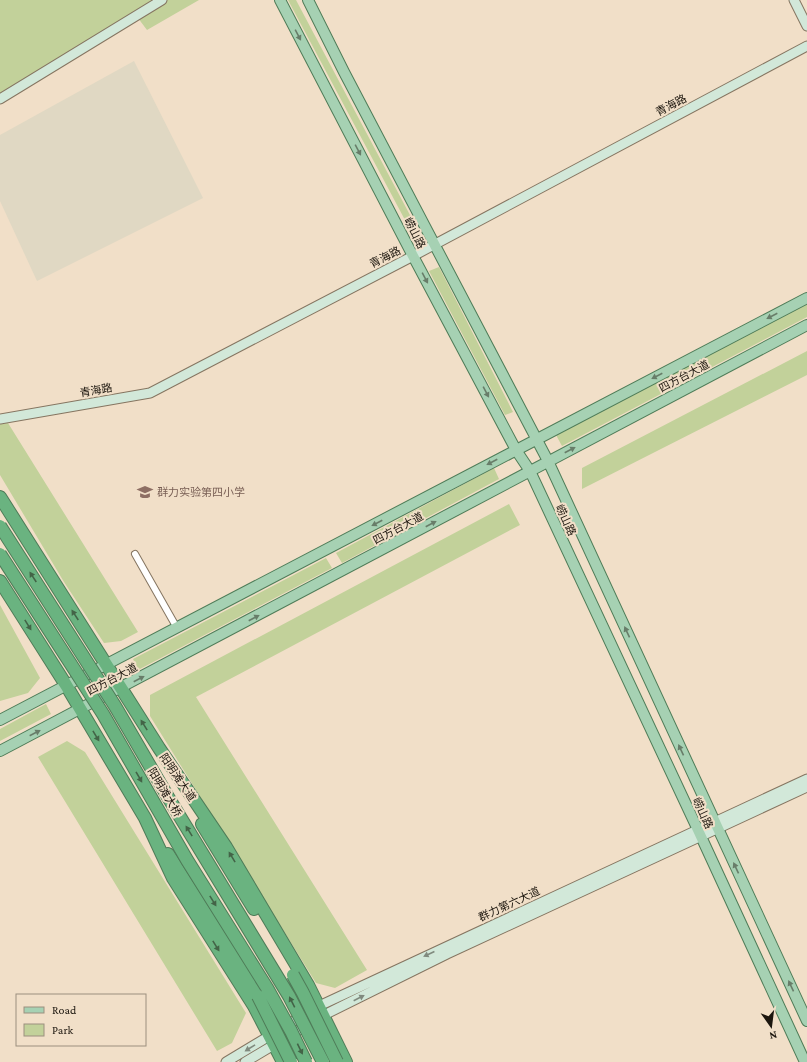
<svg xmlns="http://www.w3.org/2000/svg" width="807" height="1062" viewBox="0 0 807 1062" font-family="'Crimson Pro','Noto Sans SC',serif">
  <rect width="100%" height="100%" fill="#f1dfc8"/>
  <path fill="#e0d8c3" d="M 134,61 L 203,198 L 37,281 L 0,201 L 0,135 Z"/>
  <path fill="#c2d19a" d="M 0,0 L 199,0 L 147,30 L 138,18 L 0,95 Z
    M 288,0 L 296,0 L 411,217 L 405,220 Z
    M 439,267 L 513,412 L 505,415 L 429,271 Z
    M 807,303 L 807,317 L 562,446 L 556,435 Z
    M 807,351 L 807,375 L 582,489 L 582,468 Z
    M 8,423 L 138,632 L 121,641 L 104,643 L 64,582 L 0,475 L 0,424 Z
    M 494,468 L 499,479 L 342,563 L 336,553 Z
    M 509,504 L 520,525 L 196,697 L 367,970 L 335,988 L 316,983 L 150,716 L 150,695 Z
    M 326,558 L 332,568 L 138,670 L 133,659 Z
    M 0,605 L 40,678 L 28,693 L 0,701 Z
    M 46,704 L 51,714 L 0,741 L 0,729 Z
    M 67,741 L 85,752 L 246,1013 L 232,1043 L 217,1051 L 38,757 Z"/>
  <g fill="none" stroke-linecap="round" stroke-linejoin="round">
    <defs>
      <path id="street" d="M 135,554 L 177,628"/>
      <path id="secondary" d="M 794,0 L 807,26
        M 0,99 L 162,0
        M 0,419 L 150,393 L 413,256 L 807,46
        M 226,1062 L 319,1006 L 807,779
        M 245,1062 L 324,1015 L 447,954 L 807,787"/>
      <path id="primary" d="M 280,0 L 413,256 L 516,450 L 530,471 L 698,830 L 805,1062
        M 308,0 L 344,72 L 548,461 L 807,1021
        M 0,720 L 807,298
        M 0,751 L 807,325"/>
      <path id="highway" d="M 0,497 L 159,748 L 226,847 L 308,985 L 346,1062
        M 0,581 L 66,685 L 145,818 L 173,878 L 254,1006 L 283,1062
        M 202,824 L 254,909
        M 168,854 L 258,996"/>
    </defs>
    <use href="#street" stroke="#857561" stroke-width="8"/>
    <use href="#secondary" stroke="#857561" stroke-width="11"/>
    <use href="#primary" stroke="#4f7c58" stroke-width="12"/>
    <use href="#highway" stroke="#4f7c58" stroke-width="14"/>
    <use href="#street" stroke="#fff" stroke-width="6"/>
    <use href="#secondary" stroke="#d2e8d9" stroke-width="9"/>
    <use href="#primary" stroke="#a6d1b3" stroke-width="10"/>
    <use href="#highway" stroke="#6ab380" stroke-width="12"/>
    <defs>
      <path id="highway-bridge" d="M 0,526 L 115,706 L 168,797 L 289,996 L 323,1062
        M 0,554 L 103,714 L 187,860 L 267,988 L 291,1031 L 306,1062
        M 293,975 L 303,993 L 337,1062
        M 258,996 L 291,1062"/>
    </defs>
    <use href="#highway-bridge" stroke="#4f7c58" stroke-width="14" stroke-linecap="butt"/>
    <use href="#highway-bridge" stroke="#6ab380" stroke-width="12"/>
  </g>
  <defs><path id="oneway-solid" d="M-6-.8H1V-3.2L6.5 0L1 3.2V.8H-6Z"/></defs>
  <g fill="#687d69">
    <use href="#oneway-solid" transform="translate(298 35) rotate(62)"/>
    <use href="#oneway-solid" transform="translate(358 150) rotate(62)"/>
    <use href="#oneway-solid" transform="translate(425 278) rotate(62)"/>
    <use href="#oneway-solid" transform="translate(772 316) rotate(153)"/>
    <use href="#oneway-solid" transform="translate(657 376) rotate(153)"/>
    <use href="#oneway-solid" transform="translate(486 392) rotate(62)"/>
    <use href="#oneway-solid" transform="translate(570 450) rotate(-28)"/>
    <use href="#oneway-solid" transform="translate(492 462) rotate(152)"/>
    <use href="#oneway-solid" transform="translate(377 523) rotate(152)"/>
    <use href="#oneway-solid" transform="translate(431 524) rotate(-28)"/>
    <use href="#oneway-solid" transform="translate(254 618) rotate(-28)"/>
    <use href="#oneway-solid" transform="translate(627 632) rotate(-115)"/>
    <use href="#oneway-solid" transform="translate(139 679) rotate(-28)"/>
    <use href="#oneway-solid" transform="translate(35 733) rotate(-27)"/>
    <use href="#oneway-solid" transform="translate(681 750) rotate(-115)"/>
    <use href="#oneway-solid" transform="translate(736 868) rotate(-115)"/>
    <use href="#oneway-solid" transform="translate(791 986) rotate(-115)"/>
  </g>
  <g fill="#436447">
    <use href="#oneway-solid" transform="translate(33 577) rotate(-123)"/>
    <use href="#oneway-solid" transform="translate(75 615) rotate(-123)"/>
    <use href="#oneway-solid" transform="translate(28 625) rotate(58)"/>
    <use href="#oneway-solid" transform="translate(144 725) rotate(-122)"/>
    <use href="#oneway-solid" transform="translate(96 736) rotate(59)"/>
    <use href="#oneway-solid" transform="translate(139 777) rotate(60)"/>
    <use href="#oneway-solid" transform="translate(189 831) rotate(-122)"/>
    <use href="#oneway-solid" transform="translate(232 857) rotate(-121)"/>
    <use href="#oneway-solid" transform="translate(213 901) rotate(58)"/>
    <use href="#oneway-solid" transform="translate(216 946) rotate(58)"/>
    <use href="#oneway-solid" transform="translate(292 1002) rotate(-117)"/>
    <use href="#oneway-solid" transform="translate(300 1049) rotate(64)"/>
  </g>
  <g fill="#808a7e">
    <use href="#oneway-solid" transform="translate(429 954) rotate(155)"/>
    <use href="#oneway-solid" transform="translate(359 998) rotate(-27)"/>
    <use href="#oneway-solid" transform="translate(250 1048) rotate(148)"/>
  </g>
  <defs>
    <symbol id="school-bare" viewBox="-9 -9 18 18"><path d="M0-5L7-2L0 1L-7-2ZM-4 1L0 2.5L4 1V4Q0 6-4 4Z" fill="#8d6e63" stroke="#f1dfc8" stroke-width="2.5" paint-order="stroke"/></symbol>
  </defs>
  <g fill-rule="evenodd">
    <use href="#school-bare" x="134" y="481" width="22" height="22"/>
  </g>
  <g text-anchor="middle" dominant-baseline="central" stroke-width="4" stroke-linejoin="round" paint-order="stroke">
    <g font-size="11" fill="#1c160e" stroke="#f1dfc8">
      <text transform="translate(671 105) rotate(-28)">青海路</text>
      <text transform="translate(415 233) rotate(63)">崂山路</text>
      <text transform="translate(385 257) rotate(-27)">青海路</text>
      <text transform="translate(684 376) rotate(-28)">四方台大道</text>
      <text transform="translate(96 390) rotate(-10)">青海路</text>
      <text transform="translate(566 520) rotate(65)">崂山路</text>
      <text transform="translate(398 528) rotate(-28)">四方台大道</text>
      <text transform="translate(112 679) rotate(-28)">四方台大道</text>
      <text transform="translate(178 777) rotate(56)">阳明滩大道</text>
      <text transform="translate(165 792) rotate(59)">阳明滩大桥</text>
      <text transform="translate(703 813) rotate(65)">崂山路</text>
      <text transform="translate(509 904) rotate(-25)">群力第六大道</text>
    </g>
    <g font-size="11" fill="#785e54" stroke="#f1dfc8" text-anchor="start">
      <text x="157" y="492">群力实验第四小学</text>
    </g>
  </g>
  <rect x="16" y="994" width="130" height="52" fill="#f1dfc8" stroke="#9c8f7e"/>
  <rect x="24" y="1007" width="20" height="6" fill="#a6d1b3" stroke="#9c8f7e"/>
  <text x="52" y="1014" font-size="12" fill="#1c160e">Road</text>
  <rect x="24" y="1024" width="20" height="12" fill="#c2d19a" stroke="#9c8f7e"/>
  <text x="52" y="1034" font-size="12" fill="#1c160e">Park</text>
  <g transform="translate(771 1026) rotate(166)" stroke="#f1dfc8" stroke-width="3" paint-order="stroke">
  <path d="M0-3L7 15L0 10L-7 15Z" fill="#1c160e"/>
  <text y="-6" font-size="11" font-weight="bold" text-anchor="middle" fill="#1c160e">N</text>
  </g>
</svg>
